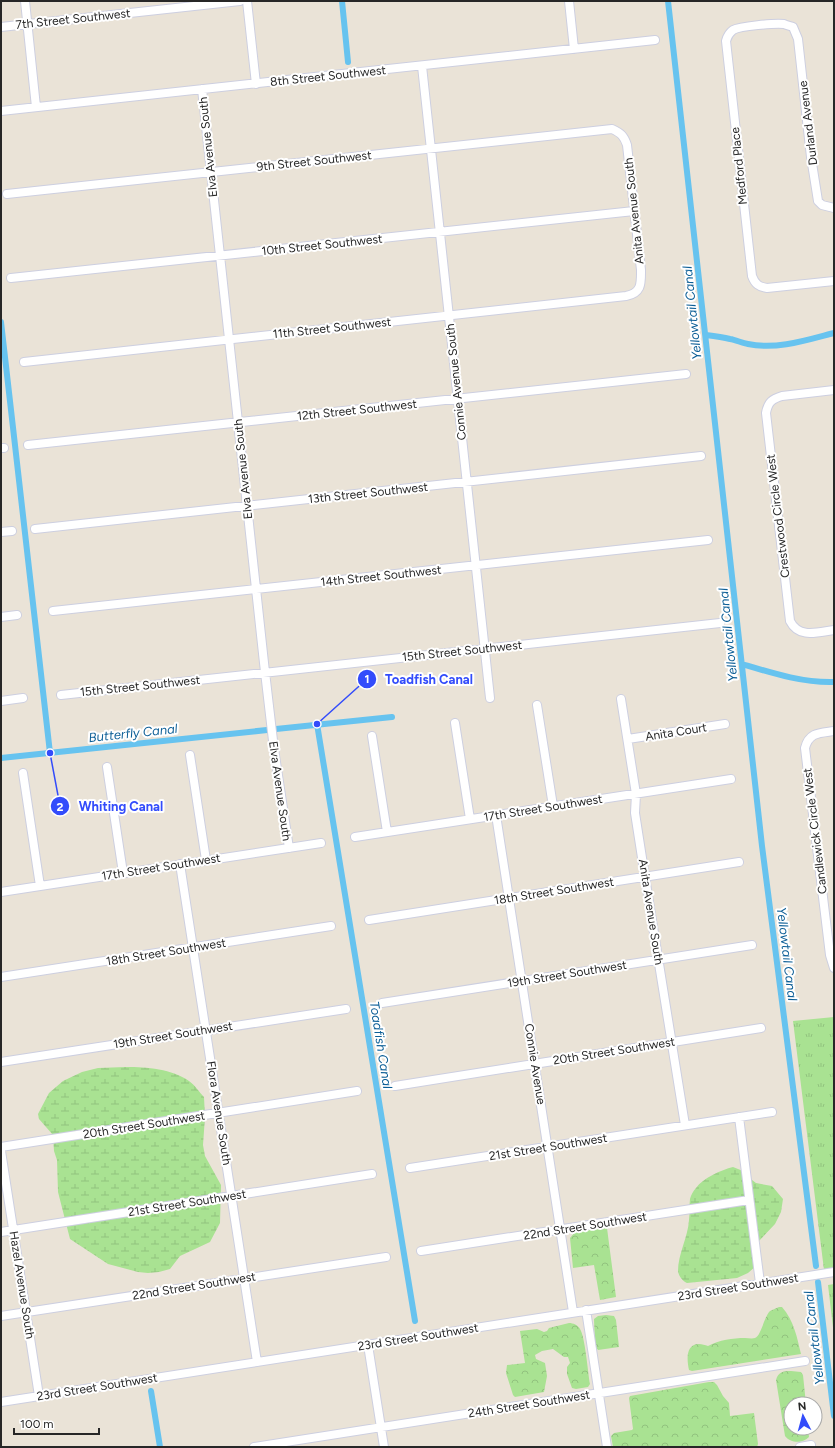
<svg xmlns="http://www.w3.org/2000/svg" width="835" height="1448" viewBox="0 0 835 1448" font-family="Figtree,sans-serif">
  <defs>
    <pattern id="grass-tufts" width="24" height="20" patternUnits="userSpaceOnUse"><rect width="24" height="20" fill="#a9e292"/><path d="M3 7l-1-3M5 7V3M7 7l1-3M15 17l-1-3M17 17v-4M19 17l1-3" fill="none" stroke="#91c27e"/></pattern>
    <pattern id="forest-crowns" width="20" height="18" patternUnits="userSpaceOnUse"><rect width="20" height="18" fill="#a9e292"/><path d="M2 6a3 3 0 1 1 6 0M12 15a3 3 0 1 1 6 0" fill="none" stroke="#91c27e"/></pattern>
    <pattern id="wetland-marsh" width="20" height="14" patternUnits="userSpaceOnUse"><rect width="20" height="14" fill="#a9e292"/><path d="M1 5h8M5 5V1M11 12h8M15 12V8" fill="none" stroke="#91c27e"/></pattern>
  </defs>
  <rect width="100%" height="100%" fill="#eae3d7"/>
  <path fill="url(#grass-tufts)" d="M 834,1017 L 834,1268 L 824,1270 L 793,1021 Z
    M 834,1284 L 834,1336 L 828,1285 Z"/>
  <path fill="url(#forest-crowns)" d="M 607,1228 L 616,1297 L 600,1300 L 594,1265 L 573,1268 L 570,1238 L 575,1232 Z
    M 779,1307 L 782,1307 C 794,1321 797,1337 801,1354 L 692,1371 L 689,1370 C 687,1361 685,1344 699,1344 C 702,1344 705,1345 708,1346 C 719,1340 733,1338 745,1338 C 748,1338 752,1339 755,1338 C 761,1336 764,1317 770,1311 C 773,1310 776,1308 779,1307 Z
    M 606,1315 L 614,1316 L 616,1320 L 619,1347 L 598,1350 L 595,1346 L 594,1319 L 598,1316 Z
    M 569,1323 C 573,1323 578,1325 580,1329 C 585,1336 588,1373 590,1384 L 588,1387 L 576,1389 L 572,1388 L 567,1374 L 567,1367 L 570,1363 L 568,1357 L 564,1357 L 553,1349 L 542,1351 L 535,1355 L 536,1359 L 545,1363 L 547,1376 L 544,1392 L 515,1397 L 513,1395 L 506,1373 L 507,1365 L 525,1363 L 520,1331 L 537,1329 L 544,1332 L 547,1331 L 549,1328 Z
    M 791,1371 L 801,1372 L 803,1375 L 806,1404 L 791,1404 L 791,1428 L 808,1428 L 809,1437 C 803,1444 790,1443 785,1436 L 776,1380 C 778,1372 783,1371 791,1371 Z
    M 709,1382 L 714,1382 L 717,1385 L 723,1396 L 729,1403 L 730,1416 L 754,1413 L 758,1444 L 757,1447 L 613,1447 L 611,1436 L 614,1433 L 632,1430 L 633,1429 L 629,1398 L 630,1396 Z"/>
  <path fill="url(#wetland-marsh)" d="M 126,1067 C 147,1067 172,1069 189,1081 C 195,1085 199,1092 204,1097 L 205,1117 L 203,1145 L 205,1156 L 221,1185 L 220,1223 L 210,1242 L 180,1256 L 170,1269 L 159,1272 L 148,1273 L 138,1272 L 108,1264 L 70,1239 L 58,1192 L 57,1160 L 54,1151 L 53,1135 L 39,1119 L 38,1114 L 49,1093 L 63,1081 L 82,1072 L 98,1068 Z
    M 733,1167 L 743,1171 L 748,1177 L 756,1183 L 772,1186 L 783,1199 L 781,1212 L 775,1224 L 758,1242 L 756,1266 L 748,1273 L 737,1278 L 687,1283 C 683,1281 679,1277 678,1271 C 678,1254 688,1237 689,1220 C 690,1213 689,1206 690,1199 C 691,1195 693,1191 696,1188 C 703,1178 721,1170 733,1167 Z"/>
  <g fill="none" stroke-linecap="round" stroke-linejoin="round">
    <path stroke="#67c3ef" stroke-width="6" d="M 342,1 L 348,62
      M 668,1 L 762,846 L 816,1266
      M 1,322 L 50,753
      M 706,335 C 714,336 722,337 730,339 C 736,340 742,343 748,344 C 777,350 807,340 834,333
      M 742,664 C 772,673 803,683 834,682
      M 317,724 L 415,1321
      M 276,729 L 392,717
      M 1,758 L 267,730
      M 818,1282 L 834,1416
      M 151,1391 L 160,1447"/>
    <defs>
      <path id="minor" d="M 25,1 L 36,107
        M 247,1 L 256,84
        M 569,1 L 574,49
        M 1,27 L 240,1
        M 422,66 L 490,698
        M 202,89 L 265,672 L 274,749 L 289,848
        M 1,111 L 655,40
        M 7,194 L 612,129 C 621,133 624,136 627,145 L 641,270 C 641,283 642,293 626,296 L 24,362
        M 834,208 L 822,205 L 818,201 L 811,157 L 798,39 L 793,27 C 790,26 786,25 784,24 C 775,23 740,26 733,30 C 729,33 727,37 726,41 L 752,276 C 755,284 759,287 767,288 L 834,281
        M 11,278 L 634,211
        M 834,390 L 782,396 C 772,399 768,402 766,413 L 790,621 C 799,639 818,632 834,630
        M 28,445 L 686,374
        M 1,448 L 4,448
        M 35,529 L 701,456
        M 1,532 L 12,531
        M 53,611 L 708,540
        M 1,617 L 17,615
        M 61,695 L 720,623
        M 621,699 L 636,794 L 635,813 L 645,877 L 685,1125
        M 1,701 L 23,698
        M 537,705 L 553,806
        M 455,723 L 470,819
        M 834,731 C 820,733 809,732 805,748 L 830,955 L 834,968
        M 372,736 L 387,832
        M 628,739 L 725,724
        M 190,755 L 206,860
        M 107,767 L 123,873
        M 23,773 L 40,886
        M 496,815 L 573,1312
        M 355,837 L 731,779
        M 180,864 L 257,1362
        M 1,892 L 321,843
        M 369,920 L 739,862
        M 1,977 L 331,926
        M 382,1003 L 752,945
        M 1,1062 L 346,1009
        M 395,1086 L 761,1028
        M 739,1117 L 760,1283
        M 1,1147 L 357,1091
        M 1,1151 L 39,1396
        M 410,1168 L 772,1112
        M 1,1232 L 372,1174
        M 421,1251 L 749,1200
        M 586,1310 L 607,1447
        M 1,1316 L 386,1257
        M 368,1345 L 384,1447
        M 1,1402 L 834,1272
        M 254,1447 L 805,1361
        M 800,1447 L 811,1445"/>
    </defs>
    <use href="#minor" stroke="#cdcfe0" stroke-width="10"/>
    <use href="#minor" stroke="#fff" stroke-width="8"/>
  </g>
  <g text-anchor="middle" dominant-baseline="central" stroke-width="4" stroke-linejoin="round" paint-order="stroke">
    <g font-size="12" fill="#272727" stroke="#fff">
      <text transform="translate(73 19) rotate(-6)">7th Street Southwest</text>
      <text transform="translate(328 76) rotate(-6)">8th Street Southwest</text>
      <text transform="translate(808 123) rotate(-97)">Durland Avenue</text>
      <text transform="translate(208 147) rotate(-96)">Elva Avenue South</text>
      <text transform="translate(314 161) rotate(-6)">9th Street Southwest</text>
      <text transform="translate(739 166) rotate(-96)">Medford Place</text>
      <text transform="translate(634 211) rotate(-96)">Anita Avenue South</text>
      <text transform="translate(322 245) rotate(-6)">10th Street Southwest</text>
      <text transform="translate(332 328) rotate(-6)">11th Street Southwest</text>
      <text transform="translate(456 382) rotate(-96)">Connie Avenue South</text>
      <text transform="translate(357 410) rotate(-6)">12th Street Southwest</text>
      <text transform="translate(243 469) rotate(-96)">Elva Avenue South</text>
      <text transform="translate(368 493) rotate(-6)">13th Street Southwest</text>
      <text transform="translate(778 516) rotate(-97)">Crestwood Circle West</text>
      <text transform="translate(381 576) rotate(-6)">14th Street Southwest</text>
      <text transform="translate(462 651) rotate(-6)">15th Street Southwest</text>
      <text transform="translate(140 686) rotate(-6)">15th Street Southwest</text>
      <text transform="translate(676 732) rotate(-9)">Anita Court</text>
      <text transform="translate(280 791) rotate(82)">Elva Avenue South</text>
      <text transform="translate(543 808) rotate(-9)">17th Street Southwest</text>
      <text transform="translate(815 831) rotate(-97)">Candlewick Circle West</text>
      <text transform="translate(161 867) rotate(-9)">17th Street Southwest</text>
      <text transform="translate(554 891) rotate(-9)">18th Street Southwest</text>
      <text transform="translate(651 912) rotate(81)">Anita Avenue South</text>
      <text transform="translate(166 952) rotate(-9)">18th Street Southwest</text>
      <text transform="translate(567 974) rotate(-9)">19th Street Southwest</text>
      <text transform="translate(173 1035) rotate(-9)">19th Street Southwest</text>
      <text transform="translate(614 1051) rotate(-9)">20th Street Southwest</text>
      <text transform="translate(535 1064) rotate(81)">Connie Avenue</text>
      <text transform="translate(219 1113) rotate(81)">Flora Avenue South</text>
      <text transform="translate(144 1125) rotate(-9)">20th Street Southwest</text>
      <text transform="translate(548 1147) rotate(-9)">21st Street Southwest</text>
      <text transform="translate(187 1203) rotate(-9)">21st Street Southwest</text>
      <text transform="translate(585 1226) rotate(-9)">22nd Street Southwest</text>
      <text transform="translate(22 1285) rotate(81)">Hazel Avenue South</text>
      <text transform="translate(194 1286) rotate(-9)">22nd Street Southwest</text>
      <text transform="translate(738 1287) rotate(-9)">23rd Street Southwest</text>
      <text transform="translate(418 1337) rotate(-9)">23rd Street Southwest</text>
      <text transform="translate(97 1387) rotate(-9)">23rd Street Southwest</text>
      <text transform="translate(529 1404) rotate(-9)">24th Street Southwest</text>
    </g>
    <g font-size="13" font-style="italic" fill="#0c5e96" stroke="#fff">
      <text transform="translate(692 313) rotate(-96)">Yellowtail Canal</text>
      <text transform="translate(728 635) rotate(-96)">Yellowtail Canal</text>
      <text transform="translate(133 733) rotate(-6)">Butterfly Canal</text>
      <text transform="translate(787 954) rotate(83)">Yellowtail Canal</text>
      <text transform="translate(381 1045) rotate(81)">Toadfish Canal</text>
      <text transform="translate(814 1338) rotate(-97)">Yellowtail Canal</text>
    </g>
  </g>
  <path fill="none" stroke="#334cfb" stroke-width="1.5" d="M317 724L367 679M50 753L60 806"/>
  <g fill="#334cfb" stroke="#fff" stroke-width="1.5">
    <circle cx="317" cy="724" r="4"/>
    <circle cx="50" cy="753" r="4"/>
    <circle cx="367" cy="679" r="10"/>
    <circle cx="60" cy="806" r="10"/>
  </g>
  <g font-size="12" text-anchor="middle" font-weight="bold" fill="#fff">
    <text x="367" y="683">1</text>
    <text x="60" y="811">2</text>
  </g>
  <g font-size="13" text-anchor="middle" font-weight="bold" fill="#334cfb" stroke="#fff" stroke-width="4" stroke-linejoin="round" paint-order="stroke">
    <text x="429" y="684">Toadfish Canal</text>
    <text x="121" y="811">Whiting Canal</text>
  </g>
  <rect width="835" height="1448" fill="none" stroke="#272727" stroke-width="4"/>
  <g transform="translate(803 1416) rotate(354)"><circle r="19" fill="#ffffff" stroke="#a9a9a9"/>
  <path d="M0-3L7 15L0 10L-7 15Z" fill="#334cfb"/>
  <text y="-6" font-size="11" font-weight="bold" text-anchor="middle" fill="#272727">N</text>
  </g>
  <path d="M14 1428v6h85v-6" fill="none" stroke="#272727" stroke-width="2"/>
  <text x="20" y="1428" font-size="12" fill="#272727" stroke="#ffffff" stroke-width="3" paint-order="stroke">100 m</text>
</svg>
